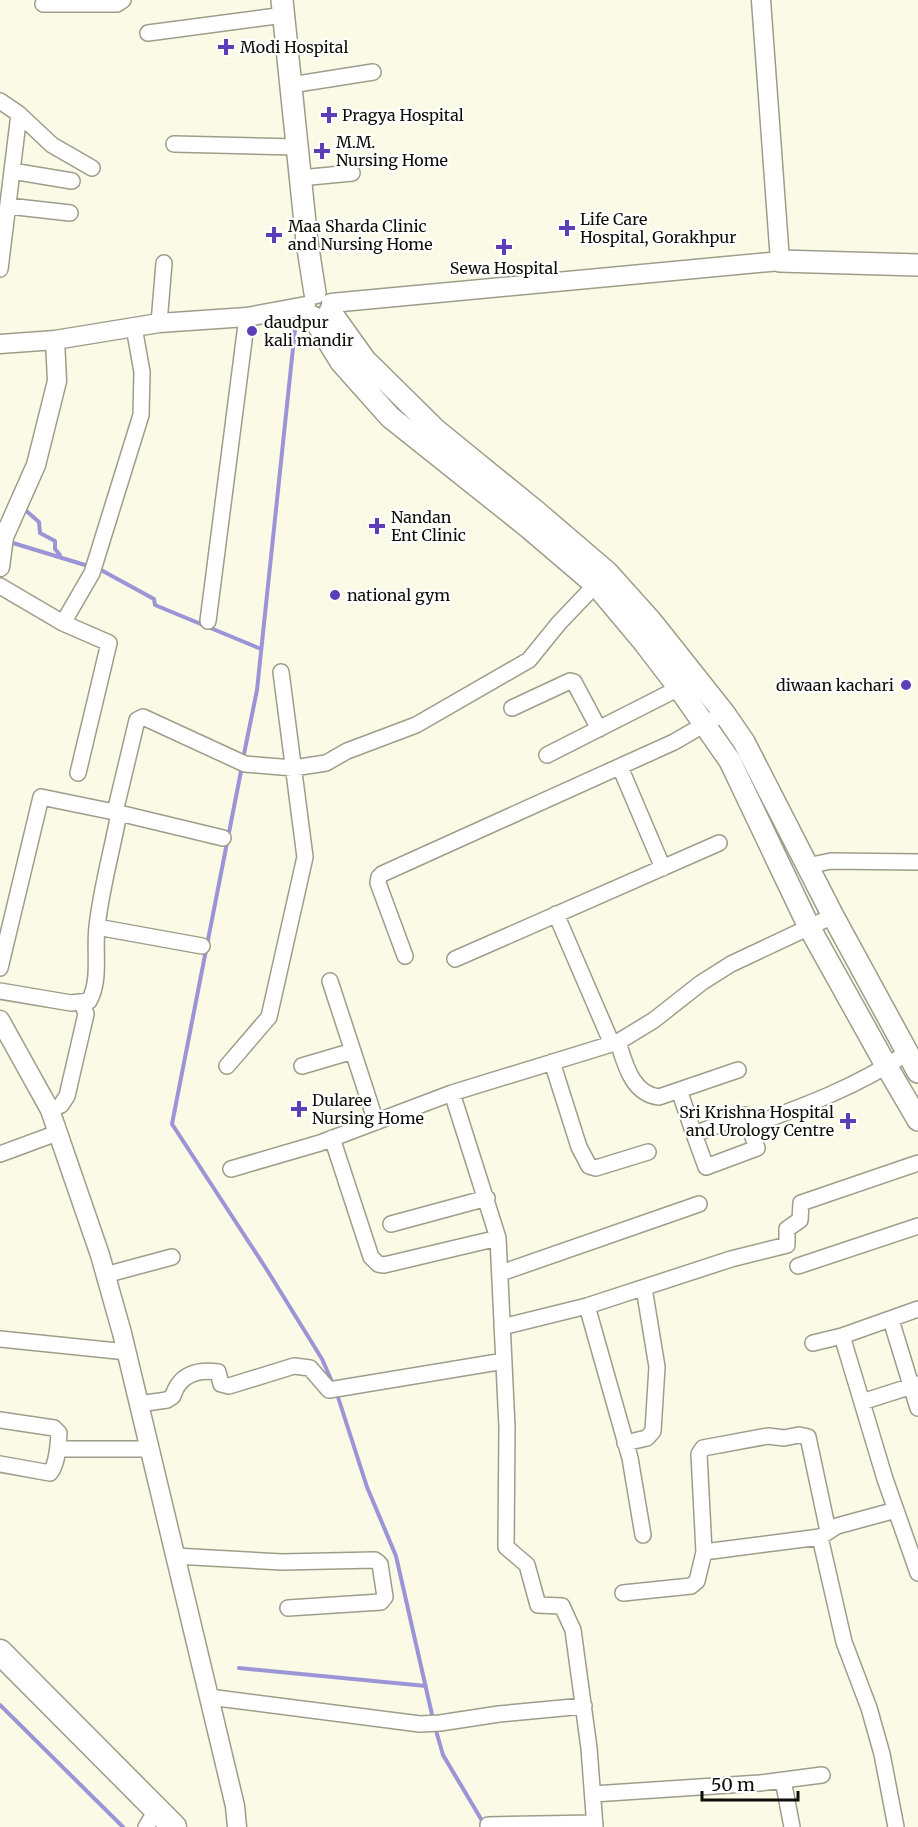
<svg xmlns="http://www.w3.org/2000/svg" width="918" height="1827" viewBox="0 0 918 1827" font-family="Merriweather,serif">
  <rect width="100%" height="100%" fill="#fbfae6"/>
  <g fill="none" stroke-linecap="round" stroke-linejoin="round">
    <path stroke="#9b94d7" stroke-width="4" d="M 23,508 L 39,522 L 40,533 L 55,541 L 55,549 L 60,555
      M 13,543 L 85,565
      M 101,570 L 154,599 L 155,605 L 261,649
      M 243,759 L 257,690 L 295,329
      M 242,766 L 172,1124 L 267,1270 L 322,1359 L 333,1384
      M 337,1394 L 367,1487 L 396,1556 L 433,1719
      M 239,1668 L 426,1686
      M 0,1705 L 123,1827
      M 435,1727 L 443,1755 L 484,1824"/>
    <defs>
      <path id="minor" d="M 43,4 L 117,4 L 123,0
        M 148,33 L 284,15
        M 291,85 L 373,72
        M 0,101 L 19,114 L 0,269
        M 19,114 L 52,145 L 92,168
        M 174,144 L 296,147
        M 12,171 L 72,181
        M 300,178 L 352,173
        M 8,206 L 70,213
        M 159,323 L 164,263
        M 0,586 L 63,623 L 109,643 L 78,773
        M 208,621 L 247,317
        M 63,623 L 92,573 L 141,415 L 142,372 L 134,327
        M 512,708 L 570,681 L 574,682 L 599,729
        M 547,755 L 687,684
        M 620,767 L 663,868
        M 115,812 L 137,720 L 143,717 L 245,764 L 293,768 L 326,763 L 347,751 L 416,725 L 529,660 L 559,623 L 601,579
        M 807,866 L 831,861 L 918,862
        M 556,914 L 612,1044
        M 97,927 L 202,946
        M 405,956 L 378,883 L 379,877 L 382,874 L 674,742 L 724,713
        M 455,959 L 719,843
        M 0,968 L 41,797 L 119,813 L 223,838
        M 330,981 L 376,1122
        M 0,991 L 71,1003 L 89,1001 C 101,980 94,951 97,927 C 101,889 112,851 119,813
        M 618,1042 C 625,1064 632,1094 659,1097 L 738,1070
        M 552,1062 L 579,1147 L 589,1166 L 596,1168 L 648,1152
        M 227,1066 L 269,1017 L 305,857 L 281,672
        M 302,1066 L 353,1051
        M 679,1090 L 694,1134
        M 452,1093 L 498,1238 L 507,1427 L 506,1547 L 527,1565 L 538,1605 L 562,1606 L 573,1630 L 589,1748 L 595,1827
        M 50,1110 L 61,1105 L 67,1096 L 86,1014 L 82,1003
        M 745,1115 L 757,1148 L 706,1167 L 694,1134 Z
        M 749,1126 C 805,1106 858,1086 907,1053
        M 332,1138 L 371,1257 L 378,1264 L 384,1265 L 498,1238
        M 0,1154 L 57,1133
        M 231,1169 L 320,1143 L 452,1093 L 618,1042 L 654,1020 L 701,983 L 731,964 L 833,916
        M 391,1224 L 487,1198
        M 798,1266 L 918,1226
        M 501,1273 L 699,1204
        M 105,1275 L 172,1257
        M 587,1306 L 630,1458 L 643,1535
        M 891,1320 L 918,1408
        M 502,1327 L 587,1306 L 731,1259 L 787,1245 L 787,1229 L 800,1220 L 801,1203 L 918,1163
        M 842,1336 L 885,1479 L 918,1573
        M 0,1339 L 127,1352
        M 813,1343 L 842,1336 L 918,1309
        M 862,1402 L 918,1384
        M 139,1404 L 167,1400 L 173,1396 C 179,1375 196,1369 218,1372 L 221,1384 L 229,1386 L 294,1366 L 310,1368 L 329,1390 L 504,1361
        M 0,1420 L 54,1428 L 59,1433 C 58,1445 58,1463 50,1473 L 0,1464
        M 625,1443 L 647,1438 L 653,1431 L 657,1367 L 644,1288
        M 58,1449 L 150,1449
        M 820,1537 L 837,1526 L 896,1510
        M 704,1552 L 820,1537 L 844,1642 L 869,1708 L 882,1754 L 896,1827
        M 175,1556 L 282,1562 L 375,1560 L 380,1564 L 385,1597 L 381,1602 L 288,1608
        M 623,1593 L 691,1586 L 697,1581 L 704,1552 L 699,1454 L 703,1448 L 768,1436 L 784,1438 L 799,1435 L 808,1437 L 828,1531
        M 209,1697 L 420,1724 L 440,1723 L 499,1714 L 584,1706
        M 783,1780 L 792,1827
        M 593,1794 L 760,1783 L 822,1775
        M 488,1825 L 595,1823
        M 146,1827 L 157,1809"/>
      <path id="tertiary" d="M 331,303 L 780,261 L 761,0
        M 0,344 L 55,340 L 159,323 L 247,317 L 306,306
        M 0,567 L 4,537 L 36,465 L 57,381 L 55,340
        M 0,1020 L 50,1110 L 100,1255 L 122,1333 L 235,1806 L 237,1827"/>
      <path id="secondary" d="M 282,0 L 307,242 L 315,293
        M 780,261 L 918,265
        M 330,311 L 365,360 L 436,430 L 538,513 L 607,572 L 651,621 L 724,713 L 744,742 L 833,916 L 918,1072
        M 313,317 L 341,362 L 390,417 L 528,527 L 596,585 L 643,641 L 679,688 L 730,761 L 809,927 L 887,1067 L 918,1120"/>
      <path id="primary" d="M 0,1652 L 174,1827"/>
    </defs>
    <use href="#minor" stroke="#9e9d8b" stroke-width="18"/>
    <use href="#tertiary" stroke="#9e9d8b" stroke-width="21"/>
    <use href="#secondary" stroke="#9e9d8b" stroke-width="24"/>
    <use href="#primary" stroke="#9e9d8b" stroke-width="27"/>
    <use href="#minor" stroke="#fff" stroke-width="15"/>
    <use href="#tertiary" stroke="#fff" stroke-width="18"/>
    <use href="#secondary" stroke="#fff" stroke-width="21"/>
    <use href="#primary" stroke="#fff" stroke-width="24"/>
  </g>
  <g fill="#5c3eb7" stroke="#fff" stroke-width="2">
    <path d="M223 38h6v6h6v6h-6v6h-6v-6h-6v-6h6z"/>
    <path d="M326 106h6v6h6v6h-6v6h-6v-6h-6v-6h6z"/>
    <path d="M319 142h6v6h6v6h-6v6h-6v-6h-6v-6h6z"/>
    <path d="M564 219h6v6h6v6h-6v6h-6v-6h-6v-6h6z"/>
    <path d="M271 226h6v6h6v6h-6v6h-6v-6h-6v-6h6z"/>
    <path d="M501 238h6v6h6v6h-6v6h-6v-6h-6v-6h6z"/>
    <circle cx="252" cy="331" r="6"/>
    <path d="M374 517h6v6h6v6h-6v6h-6v-6h-6v-6h6z"/>
    <circle cx="335" cy="595" r="6"/>
    <circle cx="906" cy="685" r="6"/>
    <path d="M296 1100h6v6h6v6h-6v6h-6v-6h-6v-6h6z"/>
    <path d="M845 1112h6v6h6v6h-6v6h-6v-6h-6v-6h6z"/>
  </g>
  <g text-anchor="middle" dominant-baseline="central" stroke-width="4.5" stroke-linejoin="round" paint-order="stroke">
    <g font-size="16" fill="#0e0e08" stroke="#fff" text-anchor="start">
      <text x="240" y="47">Modi Hospital</text>
      <text x="342" y="115">Pragya Hospital</text>
      <text x="336" y="142">M.M.<tspan x="336" dy="18">Nursing Home</tspan></text>
      <text x="580" y="219">Life Care<tspan x="580" dy="18">Hospital, Gorakhpur</tspan></text>
      <text x="288" y="226">Maa Sharda Clinic<tspan x="288" dy="18">and Nursing Home</tspan></text>
      <text x="504" y="268" text-anchor="middle">Sewa Hospital</text>
      <text x="264" y="322">daudpur<tspan x="264" dy="18">kali mandir</tspan></text>
      <text x="391" y="517">Nandan<tspan x="391" dy="18">Ent Clinic</tspan></text>
      <text x="347" y="595">national gym</text>
      <text x="894" y="685" text-anchor="end">diwaan kachari</text>
      <text x="312" y="1100">Dularee<tspan x="312" dy="18">Nursing Home</tspan></text>
      <text x="834" y="1112" text-anchor="end">Sri Krishna Hospital<tspan x="834" dy="18">and Urology Centre</tspan></text>
    </g>
  </g>
  <path d="M702 1791v9h96v-9" fill="none" stroke="#0e0e08" stroke-width="3"/>
  <text x="711" y="1791" font-size="18" fill="#0e0e08" stroke="#ffffff" stroke-width="4.5" paint-order="stroke">50 m</text>
</svg>
